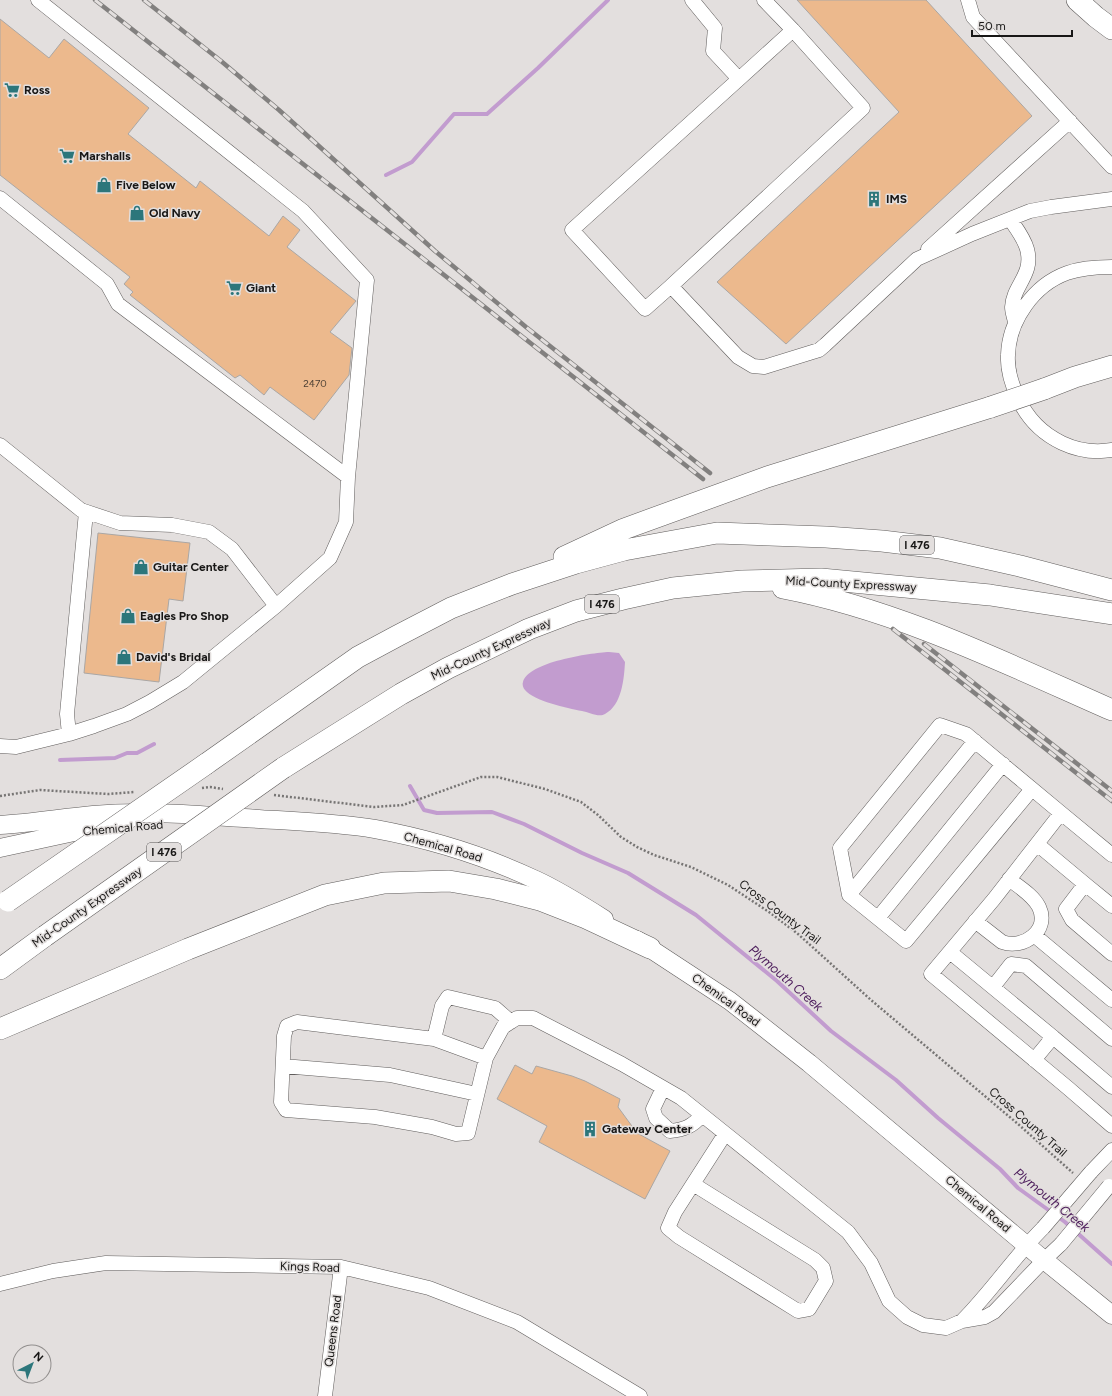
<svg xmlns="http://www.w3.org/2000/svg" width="1112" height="1396" viewBox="0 0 1112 1396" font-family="Figtree,sans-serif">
  <rect width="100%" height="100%" fill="#e3dfde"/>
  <path fill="#c29ccf" d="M 609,652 L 619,653 L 625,662 C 624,679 622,705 605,714 C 599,718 589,712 582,711 C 567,708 534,701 525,690 C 523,688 522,684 523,682 C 528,662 590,653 609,652 Z"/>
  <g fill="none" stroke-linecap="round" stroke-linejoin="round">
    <path stroke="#c29ccf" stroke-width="4" d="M 386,175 L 412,162 L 454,114 L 487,114 L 538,68 L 608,0
      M 60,760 L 115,758 L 127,753 L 137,753 L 154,744
      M 410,786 L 424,810 L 437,813 L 492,812 L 524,824 L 582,853 L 628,873 L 696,915 L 777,981 L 831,1031 L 896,1080 L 938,1118 L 1000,1169 L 1018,1188 L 1065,1222 L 1112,1264"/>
  </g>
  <path fill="#ecb98d" stroke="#aaa7a5" d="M 797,0 L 926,0 L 1032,116 L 786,344 L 717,282 L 899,112 Z
    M 0,19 L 49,58 L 64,39 L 149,108 L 128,134 L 196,188 L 200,181 L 269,236 L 283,216 L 300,230 L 287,247 L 356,301 L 330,332 L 352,348 L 349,375 L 314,420 L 270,387 L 264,395 L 240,375 L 235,378 L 130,295 L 133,292 L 124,284 L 130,277 L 0,175 Z
    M 98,533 L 190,543 L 183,601 L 169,599 L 159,682 L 84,673 Z
    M 515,1065 L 532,1074 L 536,1066 L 572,1076 L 585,1081 L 620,1099 L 618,1107 L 637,1133 L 670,1151 L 645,1199 L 539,1142 L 547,1126 L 497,1099 Z"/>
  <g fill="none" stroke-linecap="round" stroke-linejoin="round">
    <defs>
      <path id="minor" d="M 38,0 L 303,211 L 367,280 L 348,477
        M 692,0 L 715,28 L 713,51 L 739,79 L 572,230 L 645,309 L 671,286 L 738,357 L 753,366 L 764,367 L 819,350 L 825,345 L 917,259 L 972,234 L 1030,211 L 1051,207 L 1112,199
        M 968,0 L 973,17 L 1112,167
        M 739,79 L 793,30 L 764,0
        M 0,198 L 107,284 L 118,304 L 348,477 L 346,522 L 330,558 L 276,606 L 183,682 L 150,702 L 127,714 L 94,726 L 69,734 L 16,747 L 0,746
        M 1010,219 C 1016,228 1024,238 1027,249 C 1034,275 1013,285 1012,307 C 1012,312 1014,317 1015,322
        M 928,249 L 1070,121
        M 1112,267 C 1097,267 1081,268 1067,273 C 1034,285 1009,320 1008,355 C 1007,370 1012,385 1018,398 C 1027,418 1041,433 1062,443 C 1077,450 1095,453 1112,450
        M 671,286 L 863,108 L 793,30
        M 0,445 L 81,510 L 120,523 L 172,525 L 209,532 L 232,549 L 276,606
        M 69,734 L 67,714 L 86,512
        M 1032,789 L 906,941 L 849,895 L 840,848 L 940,725 L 966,734 L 1061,813
        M 1037,844 L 1085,884 L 1066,909 L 1072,920 L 1112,954
        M 1112,855 L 1061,813 L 994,899 L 931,974 L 1068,1088 L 1112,1126
        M 1085,884 L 1112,906
        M 849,895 L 975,741
        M 878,918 L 1003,764
        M 975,921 L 1002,942 C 1024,950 1050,930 1039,907 C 1033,895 1019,887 1009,879
        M 1034,935 L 1112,1000
        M 950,952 L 1053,1037 L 1034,1060
        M 993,987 L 1011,964 L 1026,966 L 1112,1039
        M 1053,1037 L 1112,1087
        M 434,1039 L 442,1006 L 448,997 L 495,1008 L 511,1022
        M 486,1058 L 434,1039 L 297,1022 L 287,1026 L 284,1036 L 281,1102 L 286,1110 L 375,1117 L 432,1127 L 456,1134 L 468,1133 L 486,1058 L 503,1027 L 517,1018 L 533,1018 L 622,1064 L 681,1098 L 848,1232 L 871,1263 L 889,1301 L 907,1317 L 923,1325 L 946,1328 L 962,1321 L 985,1317 L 994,1312 L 1044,1260 L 1061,1244
        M 283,1066 L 390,1075 L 477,1094
        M 663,1088 L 653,1109 L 656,1118 L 670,1131 C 684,1130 693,1126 702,1115
        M 1091,1172 L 1112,1150
        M 693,1184 L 815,1260 L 823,1268 L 826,1281 L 809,1309 L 798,1311 L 679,1237 L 668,1228 L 675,1212 L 725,1134
        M 0,1284 L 53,1271 L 106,1263 L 341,1267 L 429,1288 L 517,1322 L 640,1396
        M 962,1321 C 991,1292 1014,1257 1043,1228
        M 325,1396 L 341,1267"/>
      <path id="major" d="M 0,825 C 31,823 62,818 93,815 C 143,810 194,815 244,818 C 287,821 332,822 375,829 C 430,839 485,856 536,880 C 560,891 582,905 604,919
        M 0,848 L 74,832 L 116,828
        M 637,940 L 730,1001 L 809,1063 L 1044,1260 L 1112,1315"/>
      <path id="highway" d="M 1077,0 L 1096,17 L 1112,29
        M 1044,389 L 1075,377 L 1112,366
        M 564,557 L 624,529 L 767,477 L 991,407
        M 783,588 C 898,610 1005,663 1112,710
        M 206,764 L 358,657 L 399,635 L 451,608 L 512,584 L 576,563 L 624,550 L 717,533 L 826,537 L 882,541 L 940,548 L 1020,566 L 1112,590
        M 283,768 L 401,694 L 448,668 L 529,629 L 576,611 L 623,599 L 673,588 L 742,581 L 821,579 L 990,595 L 1112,614
        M 0,969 L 45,936
        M 0,1029 L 188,949 L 325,895 L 384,883 L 449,881 L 496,889 L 540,900 L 586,918 L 650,948"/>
    </defs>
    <use href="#minor" stroke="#605d5c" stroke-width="15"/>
    <use href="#major" stroke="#605d5c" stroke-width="19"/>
    <use href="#highway" stroke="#605d5c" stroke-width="22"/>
    <path stroke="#777574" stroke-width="2.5" stroke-dasharray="2 2" stroke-linecap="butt" d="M 202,788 L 210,787 L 223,789
      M 274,795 L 374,807 L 403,805 L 481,777 L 497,777 L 545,789 L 581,802 L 598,815 L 621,837 L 637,847 L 654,855 L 691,867 L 728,885 L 769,912 L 798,934 L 871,1000 L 1018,1124 L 1073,1173
      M 0,796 L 40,790 L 108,794 L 135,792"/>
    <use href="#minor" stroke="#fff" stroke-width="14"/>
    <use href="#major" stroke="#fff" stroke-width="18"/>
    <use href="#highway" stroke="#fff" stroke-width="21"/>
    <defs>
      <path id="rail" d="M 95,0 L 703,479
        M 144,0 L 221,61 L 279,110 L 435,251 L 526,327 L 710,473
        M 893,629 L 1112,801
        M 924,644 L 1112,791"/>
    </defs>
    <use href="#rail" stroke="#82807f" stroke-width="4.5"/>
    <use href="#rail" stroke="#e3dfde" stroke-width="3" stroke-dasharray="9" stroke-linecap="butt"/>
    <defs>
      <path id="minor-bridge" d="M 1043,1228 L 1091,1172
        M 1061,1244 L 1109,1186"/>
      <path id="highway-bridge" d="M 991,407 L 1044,389
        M 8,901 L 206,764
        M 45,936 L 283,768"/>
    </defs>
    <use href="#minor-bridge" stroke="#605d5c" stroke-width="15" stroke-linecap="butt"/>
    <use href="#highway-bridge" stroke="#605d5c" stroke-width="22" stroke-linecap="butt"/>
    <use href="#minor-bridge" stroke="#fff" stroke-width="14"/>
    <use href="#highway-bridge" stroke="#fff" stroke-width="21"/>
  </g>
  <defs>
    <symbol id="supermarket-bare" viewBox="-9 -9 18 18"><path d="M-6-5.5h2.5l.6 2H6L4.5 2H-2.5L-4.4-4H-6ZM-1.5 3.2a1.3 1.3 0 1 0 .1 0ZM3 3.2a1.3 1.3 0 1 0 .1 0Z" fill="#2c767b" stroke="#e3dfde" stroke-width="2.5" paint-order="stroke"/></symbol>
    <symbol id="shop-bare" viewBox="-9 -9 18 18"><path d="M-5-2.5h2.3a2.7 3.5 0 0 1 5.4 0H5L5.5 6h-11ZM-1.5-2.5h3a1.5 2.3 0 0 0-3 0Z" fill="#2c767b" stroke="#e3dfde" stroke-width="2.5" paint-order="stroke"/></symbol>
    <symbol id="building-bare" viewBox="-9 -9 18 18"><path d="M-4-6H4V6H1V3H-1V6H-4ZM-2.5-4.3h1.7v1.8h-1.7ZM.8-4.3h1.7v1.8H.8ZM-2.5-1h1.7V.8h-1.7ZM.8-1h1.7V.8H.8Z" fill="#2c767b" stroke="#e3dfde" stroke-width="2.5" paint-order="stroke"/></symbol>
  </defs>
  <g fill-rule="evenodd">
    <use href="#supermarket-bare" x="1" y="79" width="22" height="22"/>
    <use href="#supermarket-bare" x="56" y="145" width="22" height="22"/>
    <use href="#shop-bare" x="93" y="174" width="22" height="22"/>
    <use href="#building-bare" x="863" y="188" width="22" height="22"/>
    <use href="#shop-bare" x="126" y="202" width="22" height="22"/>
    <use href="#supermarket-bare" x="223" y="277" width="22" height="22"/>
    <use href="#shop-bare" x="130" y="556" width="22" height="22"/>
    <use href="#shop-bare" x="117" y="605" width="22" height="22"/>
    <use href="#shop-bare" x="113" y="646" width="22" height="22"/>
    <use href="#building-bare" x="579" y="1118" width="22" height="22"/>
  </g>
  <g text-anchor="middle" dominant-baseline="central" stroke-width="3" stroke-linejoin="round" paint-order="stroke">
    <g font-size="10" fill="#4d4034">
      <text x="315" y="383">2470</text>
    </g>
    <g fill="#e3dfde" stroke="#555352" stroke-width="1">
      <rect x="900" y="536" width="34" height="18" rx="3"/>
      <rect x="585" y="595" width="34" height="18" rx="3"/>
      <rect x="147" y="843" width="34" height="18" rx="3"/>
    </g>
    <g font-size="11" font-weight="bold" fill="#181716">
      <text x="917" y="545">I 476</text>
      <text x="602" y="604">I 476</text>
      <text x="164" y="852">I 476</text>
    </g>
    <g font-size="12" font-weight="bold" fill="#181716" stroke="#e3dfde" text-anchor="start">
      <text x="24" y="90">Ross</text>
      <text x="79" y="156">Marshalls</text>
      <text x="116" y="185">Five Below</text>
      <text x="886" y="199">IMS</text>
      <text x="149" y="213">Old Navy</text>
      <text x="246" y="288">Giant</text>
      <text x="153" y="567">Guitar Center</text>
      <text x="140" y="616">Eagles Pro Shop</text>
      <text x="136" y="657">David's Bridal</text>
      <text x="602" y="1129">Gateway Center</text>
    </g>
    <g font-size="12" fill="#181716" stroke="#e3dfde">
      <text transform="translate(851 584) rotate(3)">Mid-County Expressway</text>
      <text transform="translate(491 649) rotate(-25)">Mid-County Expressway</text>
      <text transform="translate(123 828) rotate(-5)">Chemical Road</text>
      <text transform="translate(443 847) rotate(16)">Chemical Road</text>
      <text transform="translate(87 907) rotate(-35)">Mid-County Expressway</text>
      <text transform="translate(780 912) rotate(37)">Cross County Trail</text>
      <text transform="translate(726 1000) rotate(36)">Chemical Road</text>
      <text transform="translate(1028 1122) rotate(41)">Cross County Trail</text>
      <text transform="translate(978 1204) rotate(40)">Chemical Road</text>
      <text transform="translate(310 1267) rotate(2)">Kings Road</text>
      <text transform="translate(333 1331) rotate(-83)">Queens Road</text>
    </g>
    <g font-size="13" font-style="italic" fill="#4f205e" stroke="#e3dfde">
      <text transform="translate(786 978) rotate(41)">Plymouth Creek</text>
      <text transform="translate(1052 1200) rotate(39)">Plymouth Creek</text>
    </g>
  </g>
  <g transform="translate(32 1364) rotate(42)"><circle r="19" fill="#e3dfde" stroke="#928f8e"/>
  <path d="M0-3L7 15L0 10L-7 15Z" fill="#2c767b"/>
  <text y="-6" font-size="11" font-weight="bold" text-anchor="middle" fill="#181716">N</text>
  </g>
  <path d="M972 30v6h100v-6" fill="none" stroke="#181716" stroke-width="2"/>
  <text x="978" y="30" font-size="12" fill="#181716" stroke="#e3dfde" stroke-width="3" paint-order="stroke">50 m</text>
</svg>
